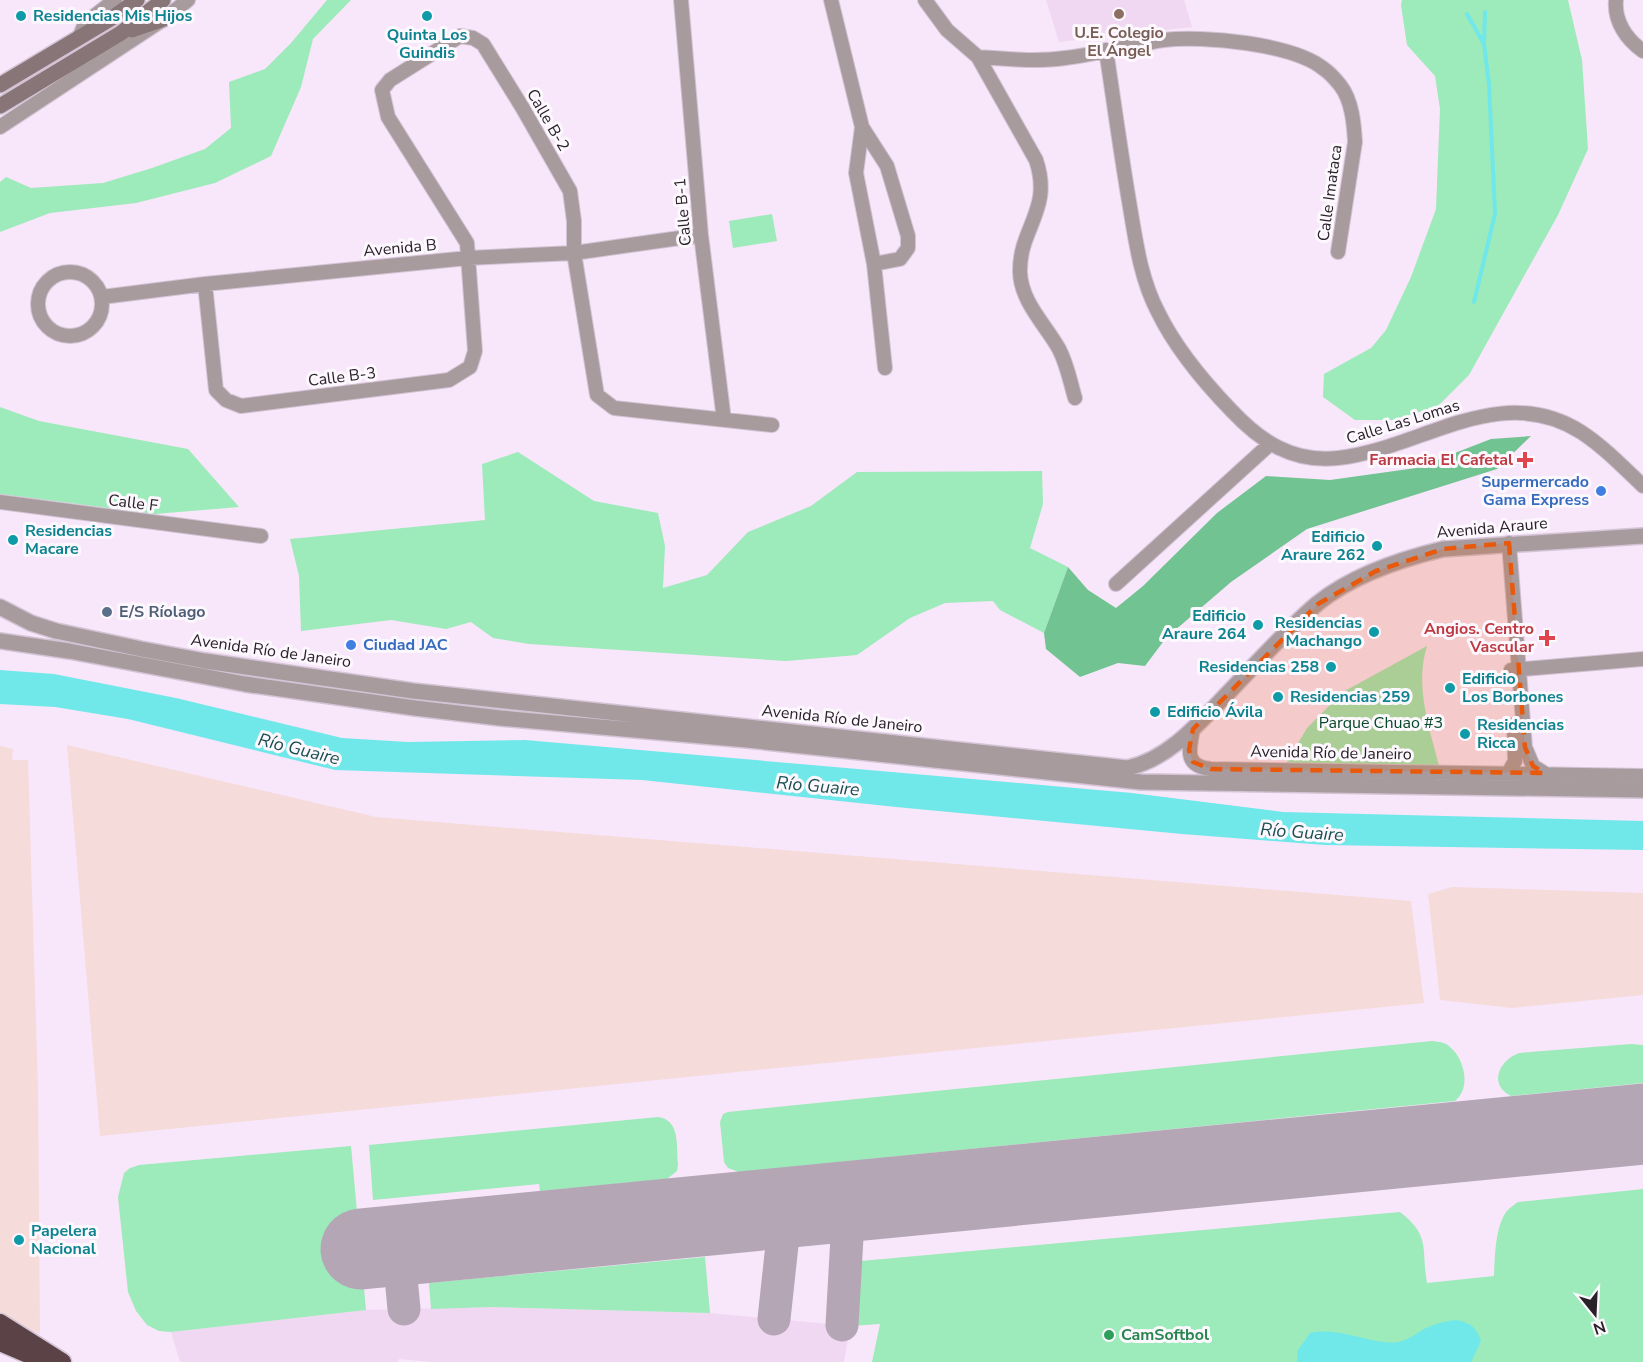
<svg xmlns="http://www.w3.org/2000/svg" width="1643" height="1362" viewBox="0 0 1643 1362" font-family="'Nunito Sans',sans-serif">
  <rect width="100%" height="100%" fill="#f8e6fa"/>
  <path fill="#f0d8f2" d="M 1046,0 L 1184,0 L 1192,27 L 1059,42 Z
    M 491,1307 L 710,1313 L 850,1326 L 844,1362 L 431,1362 L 399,1359 L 398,1362 L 180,1362 L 171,1332 L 366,1310 Z"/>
  <path fill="#f6dbdb" d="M 67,745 L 376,817 L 1411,901 L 1424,1003 L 100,1136 Z
    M 0,746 L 13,749 L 12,760 L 28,760 L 38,1090 L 40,1334 L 0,1316 Z
    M 1452,887 L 1643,893 L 1643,995 L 1512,1008 L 1440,1000 L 1428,894 Z"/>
  <path fill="#9deaba" d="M 327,0 L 351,0 L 313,39 L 301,87 L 271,156 L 215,183 L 136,203 L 50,213 L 0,232 L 0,182 L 6,177 L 31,188 L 103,183 L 152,168 L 205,149 L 231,128 L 229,82 L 265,69 L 291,43 Z
    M 1402,0 L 1568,0 L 1582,60 L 1588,149 L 1558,215 L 1469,375 L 1438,406 L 1393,420 L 1355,420 L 1323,397 L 1324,374 L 1371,348 L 1386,330 L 1411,277 L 1436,209 L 1440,109 L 1435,76 L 1407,45 L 1401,5 Z
    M 772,214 L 777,241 L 733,248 L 729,221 Z
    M 0,407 L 39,421 L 188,449 L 239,507 L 155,514 L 0,494 Z
    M 518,452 L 594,501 L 658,513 L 665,546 L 663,588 L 707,575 L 748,532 L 811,506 L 857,472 L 1042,471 L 1043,504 L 1030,548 L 1068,567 L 1044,633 L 1000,610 L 993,601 L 945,603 L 910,618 L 857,655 L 786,661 L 529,644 L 493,638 L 471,622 L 446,629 L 391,620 L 301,631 L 299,576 L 290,539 L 485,520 L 482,464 Z
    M 1427,646 C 1414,687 1430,729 1440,770 L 1284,767 L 1307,728 L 1343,692 Z
    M 1432,1041 C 1439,1042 1445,1042 1450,1047 C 1465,1059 1471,1089 1455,1101 L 739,1172 L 728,1168 L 724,1162 L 720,1122 L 723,1114 L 728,1112 Z
    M 1631,1044 L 1643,1045 L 1643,1083 L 1511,1096 C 1488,1085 1499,1060 1519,1053 Z
    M 658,1117 C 681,1120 676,1147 678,1165 L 677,1171 L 667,1179 L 540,1191 L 539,1184 L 373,1200 L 369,1145 Z
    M 351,1146 L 366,1310 L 171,1332 L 159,1331 L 147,1325 L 136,1311 L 128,1292 L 118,1197 L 124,1173 L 130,1168 L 139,1165 Z
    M 1643,1189 L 1643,1362 L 872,1362 L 880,1324 L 850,1326 L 861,1261 L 1400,1212 C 1431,1236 1421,1248 1427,1283 L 1494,1276 C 1495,1256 1495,1229 1506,1212 C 1509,1208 1514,1205 1518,1202 Z
    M 705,1257 L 710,1313 L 491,1307 L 431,1309 L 429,1283 Z"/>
  <path fill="#72c392" d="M 1531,436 L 1497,469 L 1307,529 L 1231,582 L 1166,638 L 1145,666 L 1118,663 L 1080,677 L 1046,649 L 1044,633 L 1068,567 L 1088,590 L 1116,608 L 1143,586 L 1217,513 L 1266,476 L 1330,480 L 1416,468 L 1491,439 Z"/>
  <path fill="#70e8e9" d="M 0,670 L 54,674 L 176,698 L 342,738 L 408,742 L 525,740 L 1132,793 L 1283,812 L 1643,821 L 1643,850 L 1325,845 L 1182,834 L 896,807 L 642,780 L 335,770 L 128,719 L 55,707 L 0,704 Z
    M 1456,1320 C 1471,1323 1476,1327 1481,1341 L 1471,1362 L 1297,1362 L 1298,1350 L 1310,1333 C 1342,1326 1371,1346 1399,1342 C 1408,1340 1416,1334 1424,1329 C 1434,1324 1445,1321 1456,1320 Z"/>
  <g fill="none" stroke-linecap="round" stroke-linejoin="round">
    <path stroke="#70e8e9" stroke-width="4" d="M 1467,14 L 1484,44
      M 1474,302 L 1495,214 L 1489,84 L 1484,44 L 1485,12"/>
    <path stroke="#b5a6b6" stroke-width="33" d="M 398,1245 L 404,1309
      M 774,1319 L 786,1208
      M 842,1325 L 849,1202"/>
    <path stroke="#b5a6b6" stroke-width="81" d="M 361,1249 L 1643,1124"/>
    <defs>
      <path id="minor" d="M 681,0 L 701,235 L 724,420
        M 831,0 L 862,127 L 887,166 L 908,236 L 908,248 L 900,259 L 874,264 L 856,173 L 862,127
        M 925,0 L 947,30 L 978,57 L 1036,160 C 1053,210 1019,228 1020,272 C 1021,302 1045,324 1059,349 C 1067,364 1070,381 1075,398
        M 1616,0 C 1614,21 1626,39 1643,51
        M 79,38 L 85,23 L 115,0
        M 1106,50 C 1114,103 1121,155 1130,207 C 1136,243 1141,280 1158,312 C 1176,349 1203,381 1231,410 C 1260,441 1292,463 1338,458 C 1421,449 1499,380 1581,432 C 1604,447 1623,467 1643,486
        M 978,57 C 1007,59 1036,62 1065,58 C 1098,54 1131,45 1164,40 C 1203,35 1294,44 1324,69 C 1330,73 1336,80 1340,85 C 1352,100 1354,124 1355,142 L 1338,252
        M 0,127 L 164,19 L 188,0
        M 874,264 L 885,368
        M38 304a32 32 0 1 1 64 0a32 32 0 1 1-64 0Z
        M 205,284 L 216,390 L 226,400 L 241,406 L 449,380 L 470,367 L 475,351 L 467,243 L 388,117 L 382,90 L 390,80 L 460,36 L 473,38 L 483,44 L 522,107 L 570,191 L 574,221 L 574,253 L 597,395 L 614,408 L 772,425
        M 102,297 L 205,284 L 468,258 L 574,253 L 701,235
        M 0,502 L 261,536
        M 1509,543 L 1525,747 L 1533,766 L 1544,773
        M 1116,584 L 1270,444
        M 1511,670 L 1643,659
        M 1193,729 C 1189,750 1184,766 1211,769 L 1643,776
        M 1509,772 L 1515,761 L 1514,725"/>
      <path id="tertiary" d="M 0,607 L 31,623 L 56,631 L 141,649 L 205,661 L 413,691 L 1127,768 C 1168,760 1200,722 1228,693 C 1257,663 1286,630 1318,603 C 1353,575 1401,559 1443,549 L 1643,536
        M 0,641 L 69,651 L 245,684 L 415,708 L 500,718 L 747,740 L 1141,782 L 1643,790
        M 1398,779 L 1431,774"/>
      <path id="secondary" d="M 132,30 L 164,19
        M 0,85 L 112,18 L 137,0
        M 0,106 L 121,33 L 163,0"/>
      <path id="motorway" d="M 0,1323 L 62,1362
        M 0,1342 L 42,1360"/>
    </defs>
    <use href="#minor" stroke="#d3c3d4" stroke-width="16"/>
    <use href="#tertiary" stroke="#d3c3d4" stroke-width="18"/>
    <use href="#secondary" stroke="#d3c3d4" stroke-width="18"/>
    <use href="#motorway" stroke="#d3c3d4" stroke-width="21"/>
    <use href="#minor" stroke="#a89b9e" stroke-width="14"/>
    <use href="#tertiary" stroke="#a89b9e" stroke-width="15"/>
    <use href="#secondary" stroke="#877578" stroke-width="15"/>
    <use href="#motorway" stroke="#5a4247" stroke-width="18"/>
  </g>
  <path fill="#e8590c" fill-opacity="0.2" stroke="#e8590c" stroke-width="4.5" stroke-dasharray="12 8" stroke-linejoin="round" d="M 1509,543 L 1525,747 L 1533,766 L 1544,773 L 1211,769 L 1193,762 L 1189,750 L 1193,729 L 1318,604 L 1376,571 L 1443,549 Z"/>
  <circle fill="#8d6e63" stroke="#fcf8fd" stroke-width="2" cx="1119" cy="14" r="6"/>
  <g fill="#0f9aa8" stroke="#fcf8fd" stroke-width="2">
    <circle cx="21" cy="16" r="6"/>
    <circle cx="427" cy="16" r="6"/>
    <circle cx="13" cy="540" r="6"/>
    <circle cx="1377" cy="546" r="6"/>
    <circle cx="1258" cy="625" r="6"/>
    <circle cx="1374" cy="632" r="6"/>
    <circle cx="1331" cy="667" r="6"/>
    <circle cx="1450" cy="688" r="6"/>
    <circle cx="1278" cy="697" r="6"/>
    <circle cx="1155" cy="712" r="6"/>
    <circle cx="1465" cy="734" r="6"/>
    <circle cx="19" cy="1240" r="6"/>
  </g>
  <g fill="#e0444e" stroke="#fcf8fd" stroke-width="2">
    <path d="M1522 451h6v6h6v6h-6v6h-6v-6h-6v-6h6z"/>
    <path d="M1544 629h6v6h6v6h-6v6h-6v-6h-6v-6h6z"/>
  </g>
  <g fill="#3f7fe0" stroke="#fcf8fd" stroke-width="2">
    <circle cx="1601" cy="491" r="6"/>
    <circle cx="351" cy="645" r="6"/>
  </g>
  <circle fill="#5c6f8a" stroke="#fcf8fd" stroke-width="2" cx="107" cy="612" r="6"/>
  <circle fill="#2e9e5b" stroke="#fcf8fd" stroke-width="2" cx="1109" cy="1335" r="6"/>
  <g text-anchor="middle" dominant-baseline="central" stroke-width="6" stroke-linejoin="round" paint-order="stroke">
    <g font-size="16" font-weight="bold" fill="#0d838f" stroke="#fcf8fd" text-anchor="start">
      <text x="33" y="16">Residencias Mis Hijos</text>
      <text x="427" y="35" text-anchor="middle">Quinta Los<tspan x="427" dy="18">Guindis</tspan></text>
      <text x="25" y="531">Residencias<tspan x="25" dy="18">Macare</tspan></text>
      <text x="1365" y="537" text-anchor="end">Edificio<tspan x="1365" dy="18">Araure 262</tspan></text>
      <text x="1246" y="616" text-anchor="end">Edificio<tspan x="1246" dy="18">Araure 264</tspan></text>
      <text x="1362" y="623" text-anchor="end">Residencias<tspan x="1362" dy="18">Machango</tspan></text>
      <text x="1319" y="667" text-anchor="end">Residencias 258</text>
      <text x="1462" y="679">Edificio<tspan x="1462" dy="18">Los Borbones</tspan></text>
      <text x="1290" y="697">Residencias 259</text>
      <text x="1167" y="712">Edificio Ávila</text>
      <text x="1477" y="725">Residencias<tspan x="1477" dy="18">Ricca</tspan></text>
      <text x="31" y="1231">Papelera<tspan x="31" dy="18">Nacional</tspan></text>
    </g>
    <g font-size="16" font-weight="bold" fill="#785e54" stroke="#fcf8fd">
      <text x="1119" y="33">U.E. Colegio<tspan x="1119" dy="18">El Ángel</tspan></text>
    </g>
    <g font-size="16" fill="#282128" stroke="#fcf8fd">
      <text transform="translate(548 120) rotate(60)">Calle B-2</text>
      <text transform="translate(1330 193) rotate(-82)">Calle Imataca</text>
      <text transform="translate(683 212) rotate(-95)">Calle B-1</text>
      <text transform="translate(400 248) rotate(-5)">Avenida B</text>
      <text transform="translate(342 377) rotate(-7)">Calle B-3</text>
      <text transform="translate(1403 422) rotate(-17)">Calle Las Lomas</text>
      <text transform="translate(133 503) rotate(7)">Calle F</text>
      <text transform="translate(1492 528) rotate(-5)">Avenida Araure</text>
      <text transform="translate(271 651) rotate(8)">Avenida Río de Janeiro</text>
      <text transform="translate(842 719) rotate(6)">Avenida Río de Janeiro</text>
      <text transform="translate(1331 753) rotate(1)">Avenida Río de Janeiro</text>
    </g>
    <g font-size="16" font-weight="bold" fill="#be3a42" stroke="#fcf8fd" text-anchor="end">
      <text x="1513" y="460">Farmacia El Cafetal</text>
      <text x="1534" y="629">Angios. Centro<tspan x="1534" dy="18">Vascular</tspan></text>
    </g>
    <g font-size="16" font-weight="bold" fill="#366cbe" stroke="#fcf8fd" text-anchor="end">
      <text x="1589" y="482">Supermercado<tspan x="1589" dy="18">Gama Express</tspan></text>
      <text x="363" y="645" text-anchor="start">Ciudad JAC</text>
    </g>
    <g font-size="16" font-weight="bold" fill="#4e5e75" stroke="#fcf8fd" text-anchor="start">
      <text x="119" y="612">E/S Ríolago</text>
    </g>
    <g font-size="16" fill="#044828" stroke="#fcf8fd">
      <text x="1381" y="723">Parque Chuao #3</text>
    </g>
    <g font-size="16" font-weight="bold" fill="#27864d" stroke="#fcf8fd" text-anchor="start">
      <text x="1121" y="1335">CamSoftbol</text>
    </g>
    <g font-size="18" font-style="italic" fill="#194f4f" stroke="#fcf8fd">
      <text transform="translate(299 749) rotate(14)">Río Guaire</text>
      <text transform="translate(818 786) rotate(5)">Río Guaire</text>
      <text transform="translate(1302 832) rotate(4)">Río Guaire</text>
    </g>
  </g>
  <g transform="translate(1595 1314) rotate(162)" stroke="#fcf8fd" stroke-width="4.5" paint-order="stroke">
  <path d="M0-4.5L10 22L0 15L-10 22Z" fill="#282128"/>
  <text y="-9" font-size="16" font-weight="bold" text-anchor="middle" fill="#282128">N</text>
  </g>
</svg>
